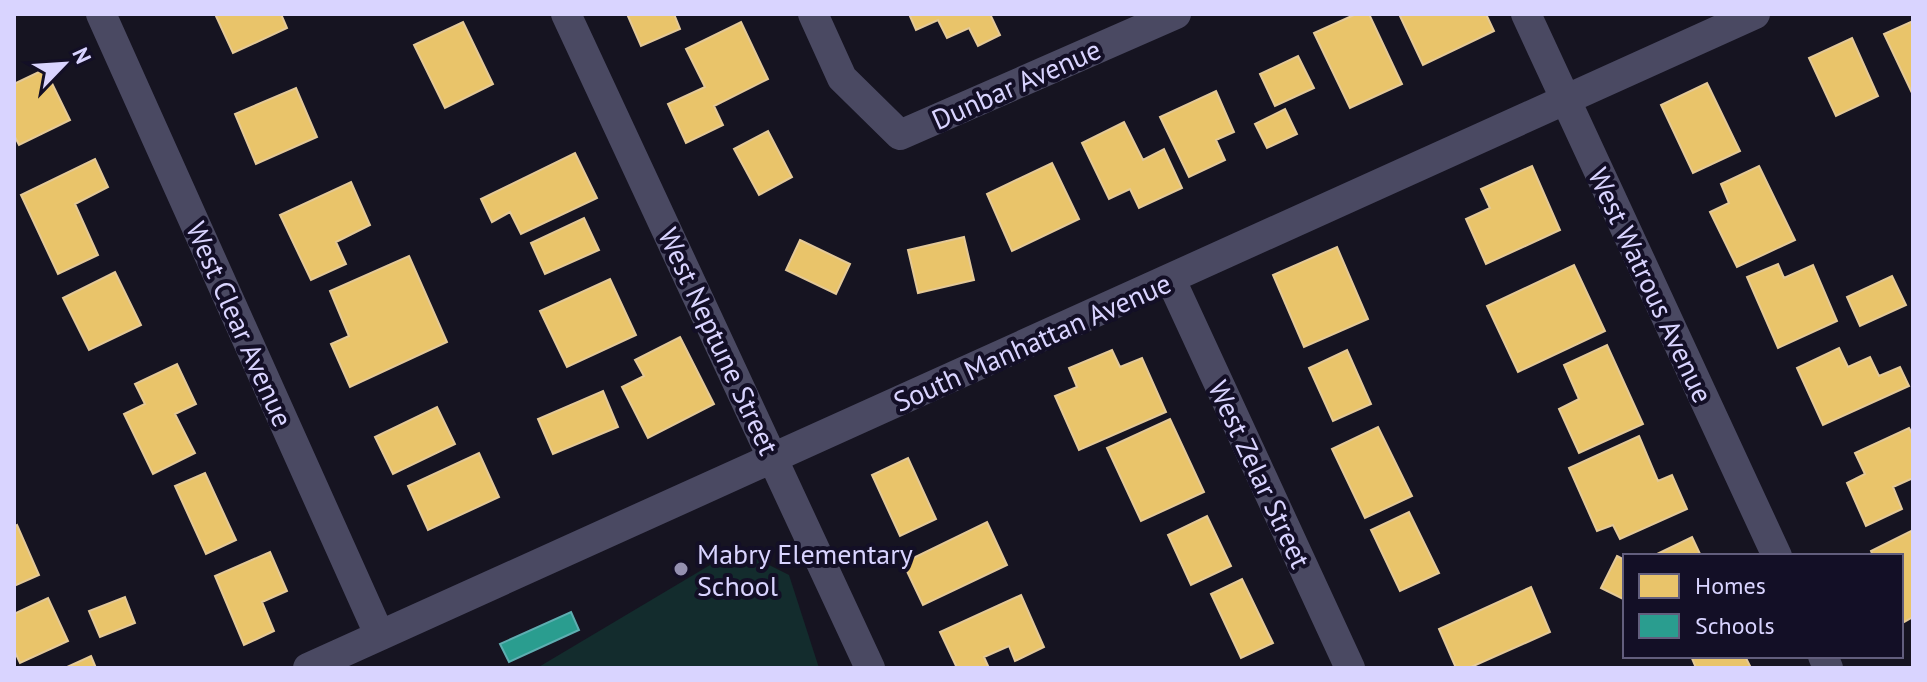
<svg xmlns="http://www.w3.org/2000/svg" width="1927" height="682" viewBox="0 0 1927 682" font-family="'PT Sans',sans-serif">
  <rect width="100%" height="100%" fill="#161421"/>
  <path fill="#132c2d" d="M 737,549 L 789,575 L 819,668 L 537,668 Z"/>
  <path fill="#e9c46a" stroke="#e4c997" stroke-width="2" d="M 215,14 L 281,14 L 287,28 L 233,53 Z
    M 627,14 L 674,14 L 680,29 L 641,46 Z
    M 909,14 L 990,14 L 1000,35 L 978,46 L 969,28 L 947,38 L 938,20 L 916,30 Z
    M 1356,14 L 1369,14 L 1402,84 L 1350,108 L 1314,33 Z
    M 1399,14 L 1486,14 L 1494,31 L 1423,65 Z
    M 1913,21 L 1913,95 L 1884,34 Z
    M 463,22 L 493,84 L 445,108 L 414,45 Z
    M 741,22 L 768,79 L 714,106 L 723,125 L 686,143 L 668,104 L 705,87 L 686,49 Z
    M 1852,38 L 1878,96 L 1836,116 L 1809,58 Z
    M 1298,56 L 1314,88 L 1275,106 L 1260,74 Z
    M 45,69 L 70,120 L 19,145 L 14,135 L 14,84 Z
    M 1707,83 L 1740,151 L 1693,173 L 1661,105 Z
    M 296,88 L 317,137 L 256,164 L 235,114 Z
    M 1216,91 L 1234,132 L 1216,140 L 1225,160 L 1189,177 L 1160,117 Z
    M 1285,109 L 1297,134 L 1267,148 L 1255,124 Z
    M 1124,122 L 1143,160 L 1164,149 L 1182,188 L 1139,208 L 1130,189 L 1109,199 L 1082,143 Z
    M 768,131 L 792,177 L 759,195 L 734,149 Z
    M 575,153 L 597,198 L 521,234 L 510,212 L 492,222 L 481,199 Z
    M 95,159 L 108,187 L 75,204 L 98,255 L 58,274 L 21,195 Z
    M 1052,163 L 1079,219 L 1012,251 L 987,194 Z
    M 1532,166 L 1560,230 L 1486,264 L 1466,219 L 1490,208 L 1481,189 Z
    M 1759,166 L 1795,240 L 1737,267 L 1710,212 L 1729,203 L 1721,184 Z
    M 351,182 L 370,225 L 336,242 L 346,264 L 311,280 L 280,215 Z
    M 584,218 L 599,250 L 545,274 L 531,243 Z
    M 964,237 L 974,280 L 918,293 L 908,250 Z
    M 800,240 L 850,264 L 836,294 L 786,270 Z
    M 1337,247 L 1368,319 L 1304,347 L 1273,275 Z
    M 409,256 L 447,342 L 350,387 L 331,344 L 349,336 L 330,291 Z
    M 1778,264 L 1784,278 L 1813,265 L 1837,321 L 1778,348 L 1747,277 Z
    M 1574,265 L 1605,331 L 1518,372 L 1487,306 Z
    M 115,272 L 141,325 L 89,350 L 63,298 Z
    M 1892,276 L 1906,305 L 1860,326 L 1847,297 Z
    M 610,279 L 636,335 L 567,367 L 540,311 Z
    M 680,337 L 714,404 L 648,438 L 622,387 L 644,376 L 635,360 Z
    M 1607,345 L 1643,424 L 1579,453 L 1559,409 L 1579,399 L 1564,365 Z
    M 1839,348 L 1848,367 L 1870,357 L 1879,376 L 1900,367 L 1909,386 L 1823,425 L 1797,368 Z
    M 1112,350 L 1120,367 L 1142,358 L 1166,412 L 1079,450 L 1055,396 L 1077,387 L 1069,368 Z
    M 1347,350 L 1371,404 L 1333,421 L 1309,368 Z
    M 177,364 L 196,404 L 175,414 L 195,453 L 153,474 L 124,414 L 145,404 L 135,384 Z
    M 603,391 L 618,427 L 553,454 L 538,419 Z
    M 437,407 L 455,444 L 393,474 L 375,437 Z
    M 1170,419 L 1204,492 L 1141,521 L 1107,448 Z
    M 1378,427 L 1412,496 L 1365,518 L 1332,449 Z
    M 1909,428 L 1913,435 L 1913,478 L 1893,487 L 1902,509 L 1866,526 L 1847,483 L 1865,474 L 1855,453 Z
    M 1639,436 L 1658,481 L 1672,475 L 1687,509 L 1620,539 L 1613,525 L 1597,531 L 1569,468 Z
    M 479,453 L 499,497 L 428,530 L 408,486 Z
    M 908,458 L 936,519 L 900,536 L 872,475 Z
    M 205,473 L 236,540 L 206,554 L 175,486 Z
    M 1409,512 L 1439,573 L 1400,591 L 1371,530 Z
    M 1207,516 L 1231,566 L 1191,585 L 1168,535 Z
    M 987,522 L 1007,565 L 923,605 L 903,563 Z
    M 17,525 L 39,575 L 14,586 L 14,527 Z
    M 1913,530 L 1913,617 L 1904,622 L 1901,615 L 1901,556 L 1873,556 L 1871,551 Z
    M 1692,537 L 1701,556 L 1653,556 Z
    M 270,552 L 287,591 L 262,602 L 274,631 L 244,645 L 215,576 Z
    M 1617,556 L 1625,560 L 1625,600 L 1601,588 Z
    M 1242,579 L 1273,643 L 1241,658 L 1211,594 Z
    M 1531,587 L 1550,632 L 1469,668 L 1456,668 L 1439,629 Z
    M 1021,595 L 1044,647 L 1015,661 L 1009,646 L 984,657 L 989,668 L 957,668 L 940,632 Z
    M 125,597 L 135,623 L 100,637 L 89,611 Z
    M 48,598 L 68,641 L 20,663 L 14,650 L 14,614 Z
    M 91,656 L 96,668 L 65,668 Z
    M 1691,656 L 1745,656 L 1751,668 L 1696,668 Z"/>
  <path fill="#2a9d8f" stroke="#5eaeb1" stroke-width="2" d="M 571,612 L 579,630 L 509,662 L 500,644 Z"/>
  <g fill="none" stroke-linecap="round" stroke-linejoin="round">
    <path stroke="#4a4962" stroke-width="30" d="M 101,14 L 379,634
      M 566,14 L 870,668
      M 813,14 L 842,78 L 900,135 L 1176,14
      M 1526,14 L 1777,556
      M 1171,280 L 1350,668
      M 1823,656 L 1828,668
      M 308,668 L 1755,14"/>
  </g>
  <circle fill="#9591b1" stroke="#130f26" stroke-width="3" cx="681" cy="569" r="8"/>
  <g text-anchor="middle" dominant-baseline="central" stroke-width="8" stroke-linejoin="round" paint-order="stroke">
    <g font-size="28" fill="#d9d4ff" stroke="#130f26">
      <text transform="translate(1016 84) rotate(-24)">Dunbar Avenue</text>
      <text transform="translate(1651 285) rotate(65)">West Watrous Avenue</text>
      <text transform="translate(240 324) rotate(66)">West Clear Avenue</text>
      <text transform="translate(719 341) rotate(65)">West Neptune Street</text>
      <text transform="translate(1032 342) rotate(-24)">South Manhattan Avenue</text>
      <text transform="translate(1260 474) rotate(65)">West Zelar Street</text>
    </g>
    <g font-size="28" fill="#d9d4ff" stroke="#130f26" text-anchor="start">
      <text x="697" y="553">Mabry Elementary<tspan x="697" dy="32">School</tspan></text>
    </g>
  </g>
  <rect width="1927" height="682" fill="none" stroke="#d9d4ff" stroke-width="32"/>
  <rect x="1623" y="554" width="280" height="104" fill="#130f26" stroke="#625e7d" stroke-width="2"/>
  <rect x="1639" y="574" width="40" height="24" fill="#e9c46a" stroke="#625e7d" stroke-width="2"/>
  <text x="1695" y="594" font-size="24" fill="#d9d4ff">Homes</text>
  <rect x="1639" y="614" width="40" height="24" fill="#2a9d8f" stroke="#625e7d" stroke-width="2"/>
  <text x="1695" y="634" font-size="24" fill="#d9d4ff">Schools</text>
  <g transform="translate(64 64) rotate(65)" stroke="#130f26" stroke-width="6" paint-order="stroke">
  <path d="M0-6L14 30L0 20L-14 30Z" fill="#d9d4ff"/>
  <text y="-12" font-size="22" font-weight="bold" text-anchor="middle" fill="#d9d4ff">N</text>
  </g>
</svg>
